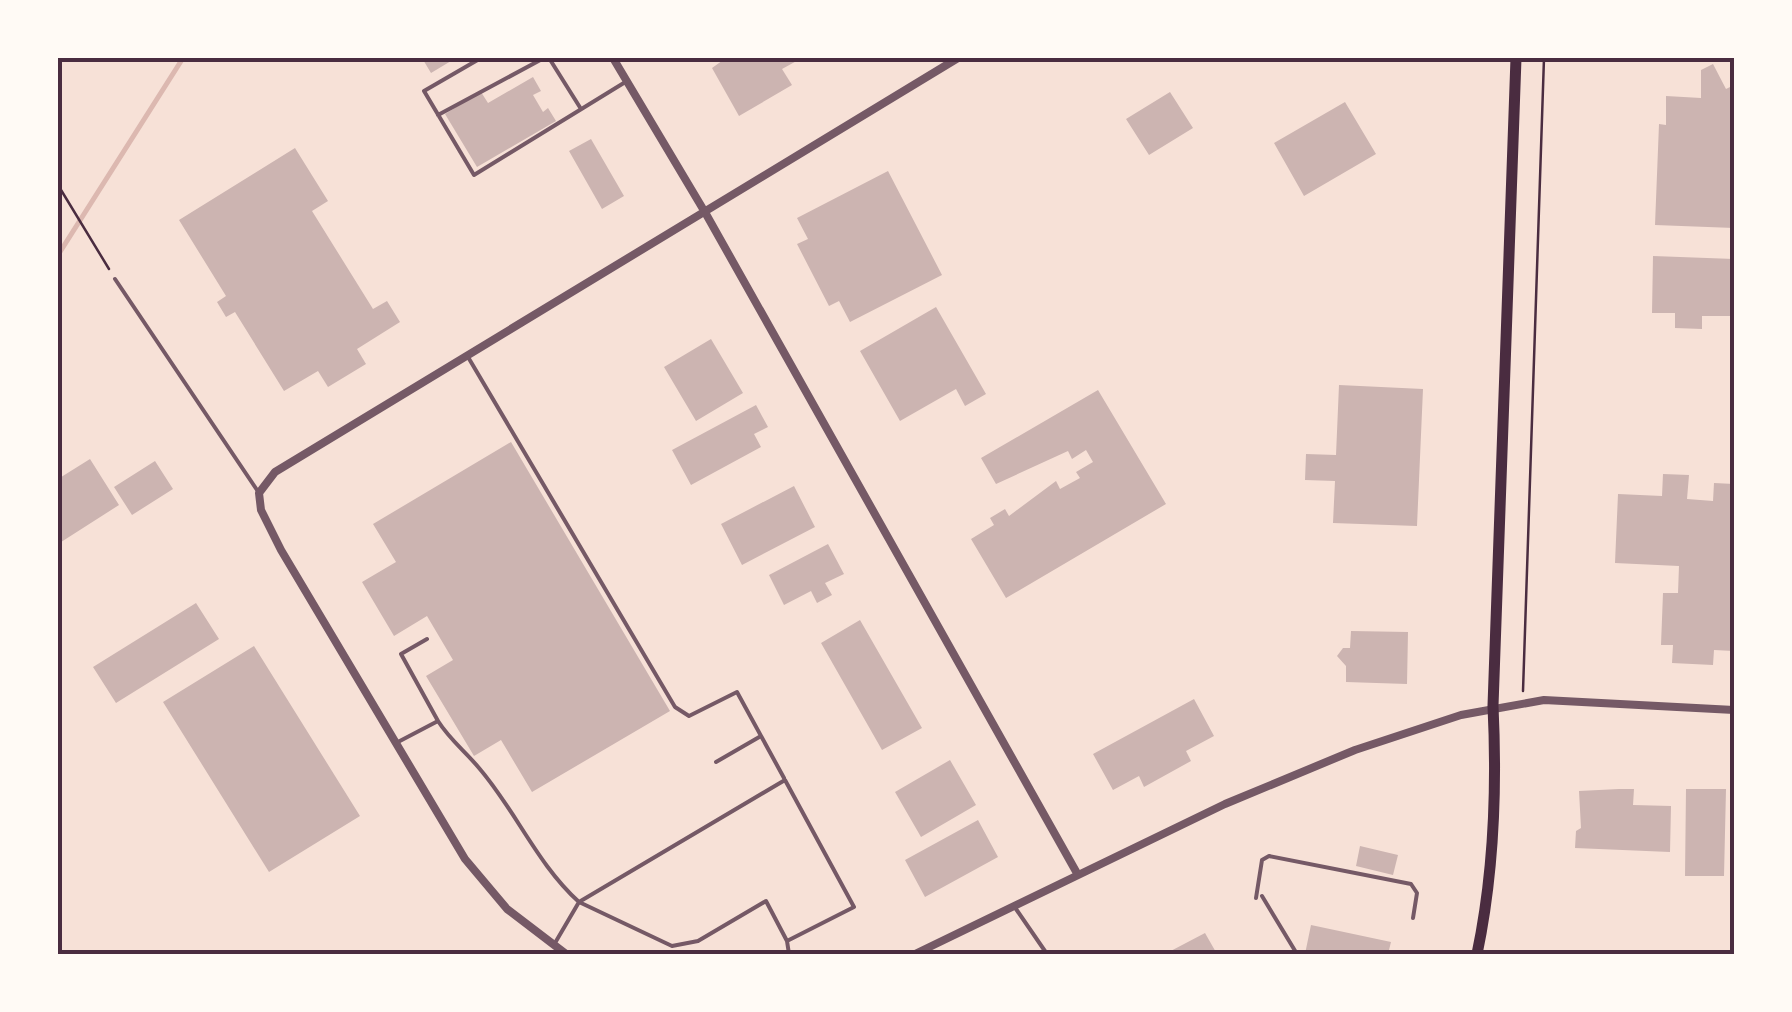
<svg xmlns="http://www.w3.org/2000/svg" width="1792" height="1012" viewBox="0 0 1792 1012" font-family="'PT Serif',serif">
  <rect width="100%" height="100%" fill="#f7e1d7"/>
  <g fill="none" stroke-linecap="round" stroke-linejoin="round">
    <path stroke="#dcb8b0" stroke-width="5" d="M 58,255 L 183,58"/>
  </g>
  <path fill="#ccb4b1" d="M 422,58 L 456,58 L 431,73 Z
    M 726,58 L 802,58 L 782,69 L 792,85 L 739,116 L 712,68 Z
    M 1713,64 L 1726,89 L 1734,85 L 1734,228 L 1655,225 L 1659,124 L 1666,125 L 1666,96 L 1701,98 L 1701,70 Z
    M 533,77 L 541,91 L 533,95 L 543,112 L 548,108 L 556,121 L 477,167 L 445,114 L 481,92 L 488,103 Z
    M 1170,92 L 1193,128 L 1149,155 L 1126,119 Z
    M 1345,102 L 1376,154 L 1304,196 L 1274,143 Z
    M 591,139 L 624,196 L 602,209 L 569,151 Z
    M 295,148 L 328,201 L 312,211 L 373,309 L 387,301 L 400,322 L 357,349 L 366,364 L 328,387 L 318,371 L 284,391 L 235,312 L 226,317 L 217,302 L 226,296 L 179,220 Z
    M 888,171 L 942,275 L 850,322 L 839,301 L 829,306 L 797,244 L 808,239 L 797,218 Z
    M 1653,256 L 1734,259 L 1734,316 L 1702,316 L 1702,329 L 1675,328 L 1675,313 L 1652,313 Z
    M 936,307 L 986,394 L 965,406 L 956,389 L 900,421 L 860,351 Z
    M 711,339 L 743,393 L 696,421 L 664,367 Z
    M 1339,385 L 1423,389 L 1417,526 L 1333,523 L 1335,481 L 1305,480 L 1306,454 L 1336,455 Z
    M 1098,390 L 1166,504 L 1006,598 L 971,539 L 994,525 L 990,518 L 1005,509 L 1009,516 L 1056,481 L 1060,489 L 1080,478 L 1076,472 L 1093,462 L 1086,450 L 1072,459 L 1068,451 L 996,484 L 981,458 Z
    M 756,405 L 768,427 L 754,434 L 761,447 L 691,485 L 672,450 Z
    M 511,442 L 670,711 L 532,792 L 501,740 L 474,756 L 426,676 L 453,660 L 427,616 L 394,636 L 362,582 L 396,562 L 373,524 Z
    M 90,459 L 119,505 L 58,544 L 58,479 Z
    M 155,461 L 173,489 L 132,515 L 114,487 Z
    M 1663,474 L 1689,475 L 1687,499 L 1713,501 L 1714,483 L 1734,484 L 1734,651 L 1714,650 L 1713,665 L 1672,663 L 1673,645 L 1661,645 L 1663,593 L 1678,593 L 1679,566 L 1615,563 L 1618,494 L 1662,496 Z
    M 794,486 L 815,527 L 742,565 L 721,524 Z
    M 828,544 L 844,574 L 825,583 L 832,595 L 817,603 L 811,591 L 784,605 L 769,575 Z
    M 196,603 L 219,639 L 116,703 L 93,667 Z
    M 860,620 L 922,728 L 882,750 L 821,643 Z
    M 1351,631 L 1408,632 L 1407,684 L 1346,682 L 1346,666 L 1337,656 L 1343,648 L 1350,648 Z
    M 254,646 L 360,816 L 269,872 L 163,702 Z
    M 1194,699 L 1214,736 L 1186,751 L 1191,761 L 1144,787 L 1139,776 L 1113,790 L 1093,754 Z
    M 950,760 L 976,805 L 921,837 L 895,792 Z
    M 1619,789 L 1634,789 L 1633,805 L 1671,806 L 1670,852 L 1575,848 L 1576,831 L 1581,828 L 1579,791 Z
    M 1686,789 L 1726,789 L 1724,876 L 1685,876 Z
    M 978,820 L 998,857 L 925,897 L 905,860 Z
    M 1360,846 L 1398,855 L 1393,875 L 1356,866 Z
    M 1311,925 L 1391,942 L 1388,954 L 1305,954 Z
    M 1205,933 L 1217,954 L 1165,954 Z"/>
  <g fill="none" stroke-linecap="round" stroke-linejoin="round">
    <path stroke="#4a2c40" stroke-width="2.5" d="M 58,185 L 109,269
      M 1523,691 L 1544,58"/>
    <path stroke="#755966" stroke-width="4" d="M 481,58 L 424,91 L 474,175 L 627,81
      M 549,58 L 581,109
      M 438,115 L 544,58
      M 115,279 L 257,490
      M 468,357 L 675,707 L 689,716 L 737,692 L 784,778
      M 427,639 L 401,654 L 438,721
      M 396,743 L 438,721 C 450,740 465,751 479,768 C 516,811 537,864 579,902 L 785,780 L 854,907 L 787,941 L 766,901 L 698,941 L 672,946 L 579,902 L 555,943
      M 716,762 L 761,736
      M 1262,896 L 1297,954
      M 1256,898 L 1262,860 L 1269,856 L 1411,884 L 1417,893 L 1413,918
      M 1016,909 L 1047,954
      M 787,941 L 789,954"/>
    <path stroke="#755966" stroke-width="8" d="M 613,58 L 706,214 L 1078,875
      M 566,954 L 507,909 L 465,859 L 281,550 L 261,510 L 259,493 L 275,472 L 958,58
      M 915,954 L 1225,804 L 1355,750 L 1461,715 L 1544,700 L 1734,710"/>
    <path stroke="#4a2c40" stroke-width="11" d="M 1477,954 C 1494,873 1497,789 1493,706 L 1516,58"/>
  </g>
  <rect width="1792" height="1012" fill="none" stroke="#fffaf5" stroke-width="120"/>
  <rect x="60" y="60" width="1672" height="892" fill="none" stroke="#4a2c40" stroke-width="4"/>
</svg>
